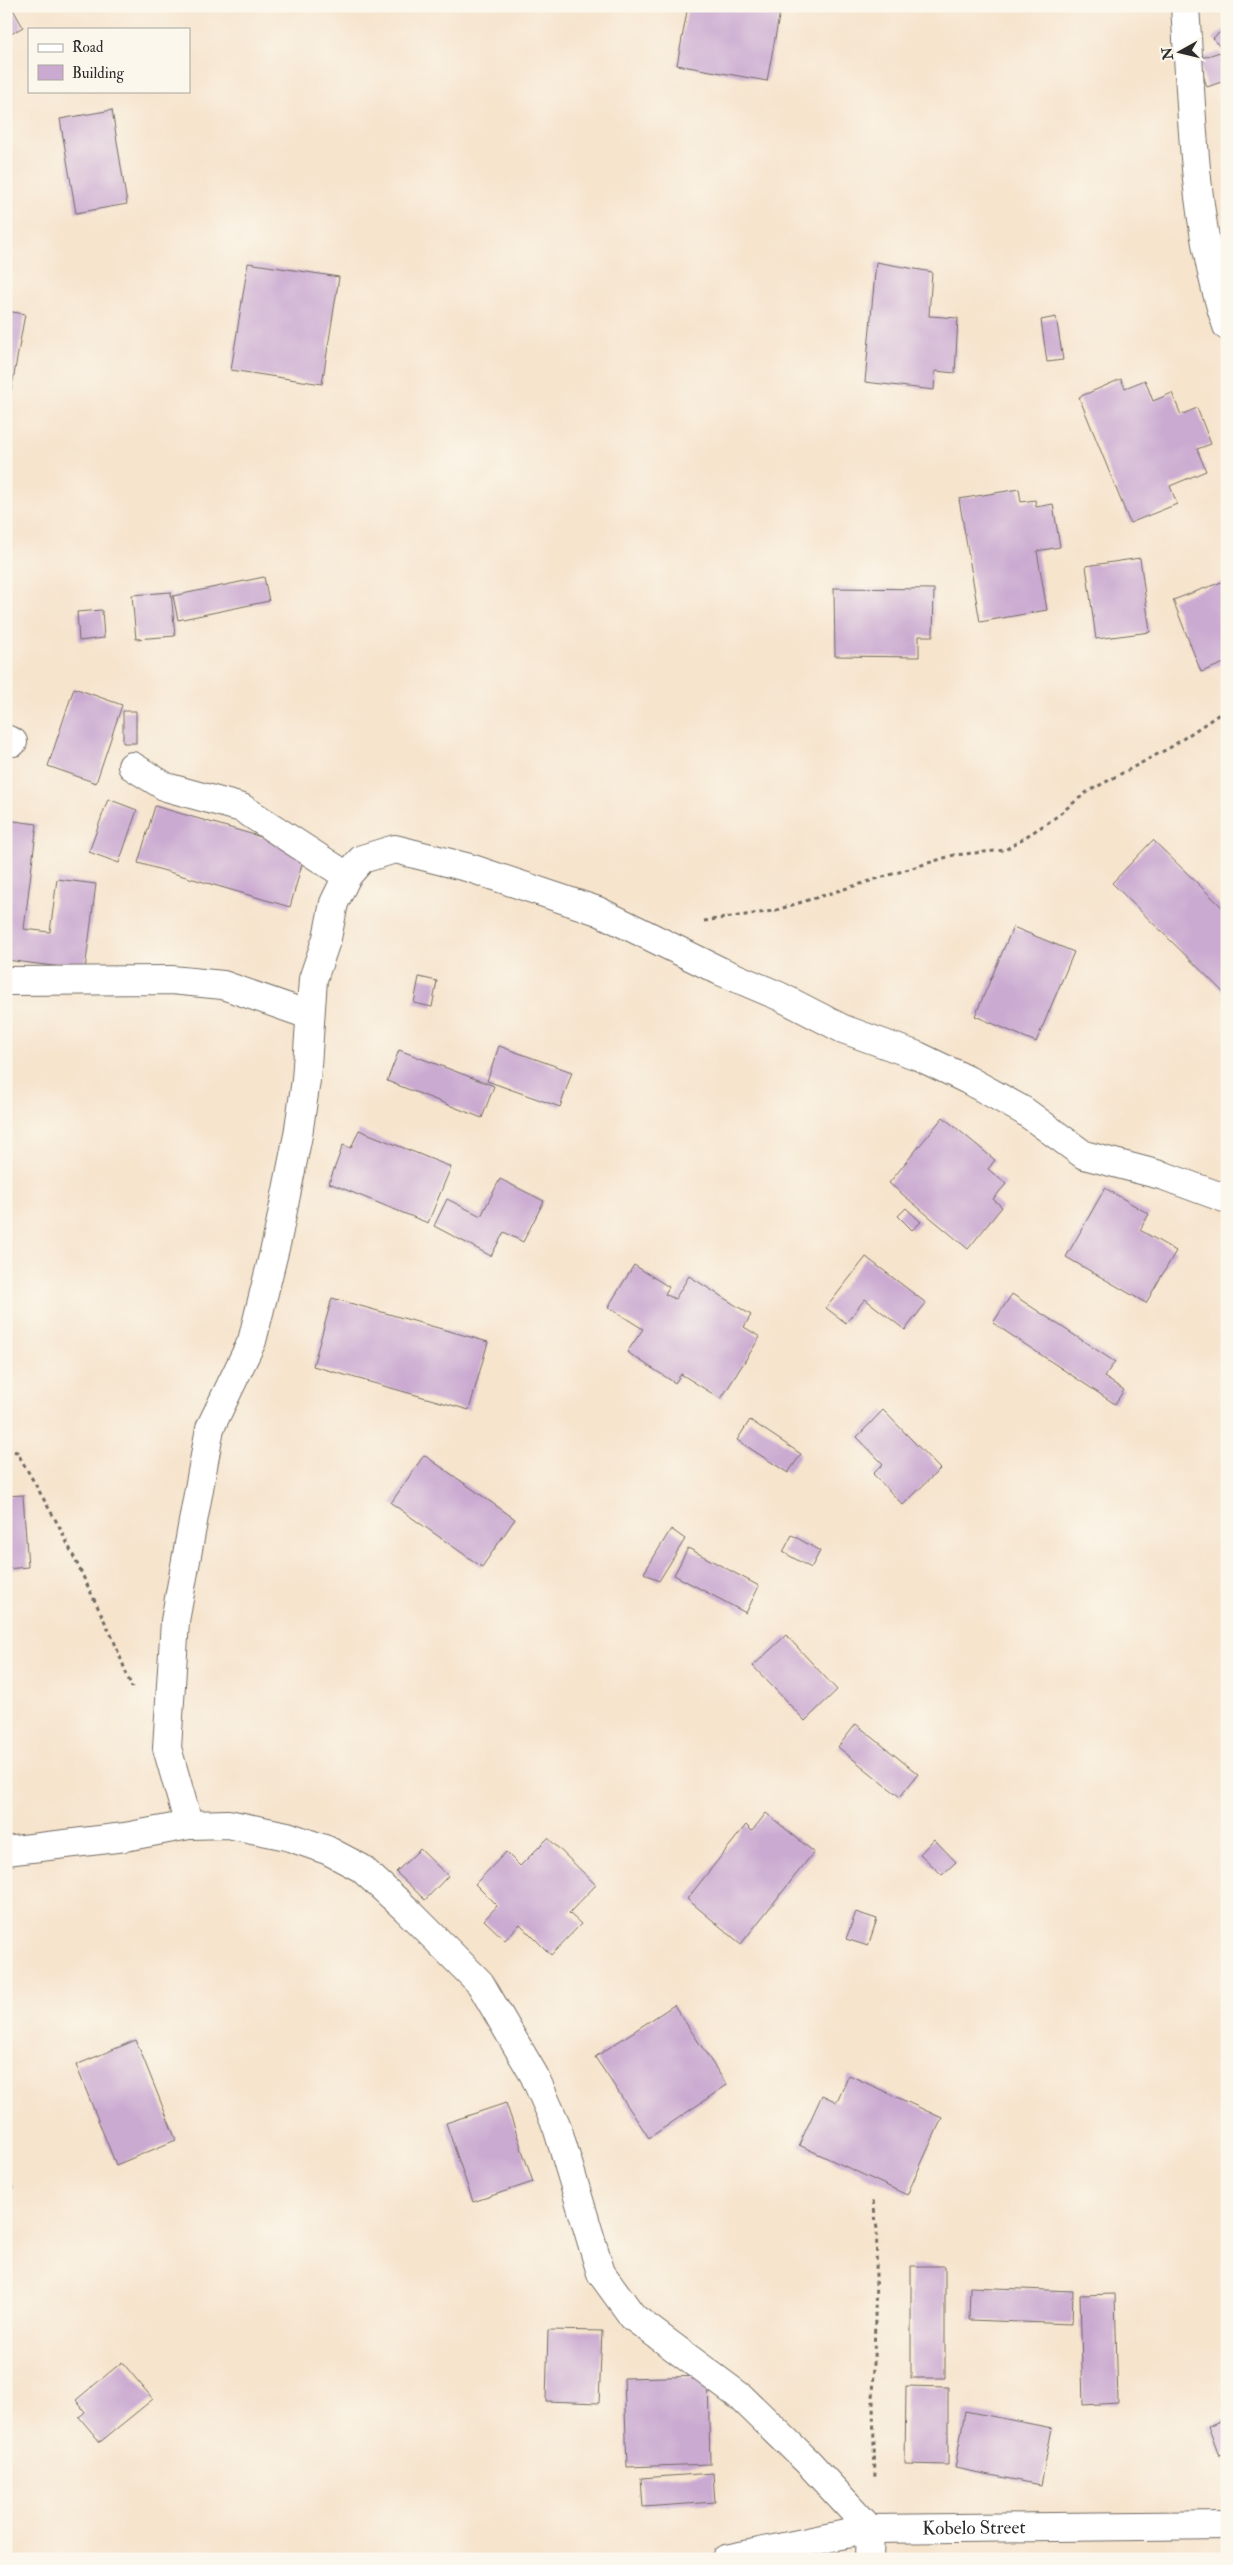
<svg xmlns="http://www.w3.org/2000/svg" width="1233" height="2565" viewBox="0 0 1233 2565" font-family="'IM FELL Double Pica',serif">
  <rect width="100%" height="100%" fill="#fbf7ec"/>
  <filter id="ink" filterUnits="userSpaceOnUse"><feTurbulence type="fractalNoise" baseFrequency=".02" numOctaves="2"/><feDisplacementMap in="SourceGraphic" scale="10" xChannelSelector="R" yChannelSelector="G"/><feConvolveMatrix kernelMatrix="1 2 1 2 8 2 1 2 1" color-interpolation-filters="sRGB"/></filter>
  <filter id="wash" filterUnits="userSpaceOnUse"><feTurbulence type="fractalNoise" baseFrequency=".0096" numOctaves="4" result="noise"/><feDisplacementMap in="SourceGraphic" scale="20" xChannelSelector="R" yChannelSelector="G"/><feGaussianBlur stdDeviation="1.12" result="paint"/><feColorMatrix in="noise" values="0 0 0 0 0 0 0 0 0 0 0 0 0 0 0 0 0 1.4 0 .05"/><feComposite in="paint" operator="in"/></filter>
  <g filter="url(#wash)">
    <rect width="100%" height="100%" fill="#f6e4cd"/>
    <g id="blocks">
      <path fill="#cbaad1" d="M 6,6 L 11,6 L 23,27 L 6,37 Z
        M 688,6 L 781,6 L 767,81 L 677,65 Z
        M 1227,27 L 1227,48 L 1223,51 L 1213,38 Z
        M 1220,52 L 1227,80 L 1207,87 L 1198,59 Z
        M 112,110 L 127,204 L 76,213 L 60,119 Z
        M 876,262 L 932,272 L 929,316 L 958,318 L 955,373 L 935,371 L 934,390 L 865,382 Z
        M 248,263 L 339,277 L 322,384 L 231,370 Z
        M 6,311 L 25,314 L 7,414 L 6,414 Z
        M 1056,317 L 1063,360 L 1047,362 L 1041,320 Z
        M 1121,379 L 1125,388 L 1145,380 L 1153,401 L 1172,393 L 1181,415 L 1197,408 L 1211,444 L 1197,449 L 1206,471 L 1170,486 L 1177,504 L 1130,523 L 1079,397 Z
        M 1019,489 L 1021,502 L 1035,500 L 1036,507 L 1053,504 L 1060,547 L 1037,551 L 1047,610 L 980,622 L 959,499 Z
        M 1140,558 L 1150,632 L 1096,639 L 1086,566 Z
        M 264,577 L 269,601 L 178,620 L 173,596 Z
        M 1227,580 L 1227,662 L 1201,672 L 1173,600 Z
        M 834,588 L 934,589 L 933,636 L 919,636 L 919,657 L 835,656 Z
        M 171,592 L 175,636 L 136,639 L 132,595 Z
        M 102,610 L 104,638 L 79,641 L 77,612 Z
        M 74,688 L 122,705 L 96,783 L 48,766 Z
        M 123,711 L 136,711 L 136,743 L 123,743 Z
        M 108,799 L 137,810 L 119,863 L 89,852 Z
        M 155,806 L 306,850 L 290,907 L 138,863 Z
        M 6,820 L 37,824 L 24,929 L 50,932 L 57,879 L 96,884 L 85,970 L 6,960 Z
        M 1153,840 L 1227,912 L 1227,996 L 1112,883 Z
        M 1013,927 L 1074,952 L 1036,1042 L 975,1016 Z
        M 419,977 L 437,981 L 432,1007 L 414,1003 Z
        M 499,1046 L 572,1072 L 560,1107 L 487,1081 Z
        M 399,1050 L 494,1086 L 482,1118 L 387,1081 Z
        M 943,1117 L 995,1160 L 988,1169 L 1006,1184 L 993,1199 L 1002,1207 L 968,1249 L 889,1183 Z
        M 359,1130 L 451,1167 L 428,1223 L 329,1183 L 343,1145 L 351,1148 Z
        M 500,1179 L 544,1201 L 523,1242 L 504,1232 L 491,1256 L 434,1226 L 447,1199 L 481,1216 Z
        M 1105,1188 L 1149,1214 L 1140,1230 L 1176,1251 L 1146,1303 L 1066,1257 Z
        M 906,1208 L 921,1222 L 912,1230 L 898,1216 Z
        M 866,1257 L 926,1303 L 905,1330 L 865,1299 L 846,1323 L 826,1308 Z
        M 634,1265 L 669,1287 L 665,1294 L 675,1299 L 689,1276 L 751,1315 L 744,1327 L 760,1337 L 721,1399 L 681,1374 L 675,1383 L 627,1352 L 643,1329 L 608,1307 Z
        M 1012,1294 L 1115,1362 L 1104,1377 L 1124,1390 L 1115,1404 L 993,1323 Z
        M 332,1298 L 488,1342 L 469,1410 L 313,1366 Z
        M 883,1410 L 940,1469 L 903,1505 L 873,1474 L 883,1464 L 857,1437 Z
        M 750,1420 L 801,1454 L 788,1473 L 737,1440 Z
        M 424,1455 L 515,1519 L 482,1567 L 391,1503 Z
        M 23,1495 L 28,1567 L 6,1569 L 6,1496 Z
        M 671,1529 L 685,1539 L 659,1581 L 644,1573 Z
        M 792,1535 L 820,1551 L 811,1568 L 783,1552 Z
        M 688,1548 L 759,1586 L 746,1613 L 674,1575 Z
        M 786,1635 L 837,1690 L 805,1721 L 753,1666 Z
        M 856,1724 L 918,1774 L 900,1797 L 838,1747 Z
        M 766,1813 L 814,1852 L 741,1944 L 687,1899 L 746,1825 L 752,1831 Z
        M 548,1838 L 596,1885 L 569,1913 L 581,1924 L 551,1955 L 520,1924 L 505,1940 L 484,1920 L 497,1906 L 475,1884 L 506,1852 L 520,1866 Z
        M 934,1839 L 956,1862 L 942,1875 L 920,1854 Z
        M 420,1849 L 448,1876 L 425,1900 L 396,1872 Z
        M 856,1912 L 877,1919 L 868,1946 L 846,1939 Z
        M 674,2005 L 727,2085 L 649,2138 L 595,2057 Z
        M 136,2040 L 176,2140 L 116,2165 L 76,2065 Z
        M 849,2075 L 942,2118 L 907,2195 L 799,2145 L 822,2095 L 837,2102 Z
        M 506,2103 L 533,2182 L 473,2202 L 446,2123 Z
        M 6,2172 L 13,2188 L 6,2192 Z
        M 911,2266 L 945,2266 L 945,2378 L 911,2378 Z
        M 970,2287 L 1073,2291 L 1072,2324 L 969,2320 Z
        M 1115,2294 L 1118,2403 L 1083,2405 L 1080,2295 Z
        M 548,2330 L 602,2331 L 599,2403 L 546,2401 Z
        M 122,2362 L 153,2399 L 100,2442 L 79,2417 L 85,2412 L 76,2400 Z
        M 708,2376 L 710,2464 L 627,2467 L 624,2378 Z
        M 906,2386 L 948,2387 L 948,2465 L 905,2464 Z
        M 965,2411 L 1052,2428 L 1041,2485 L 955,2468 Z
        M 1227,2418 L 1227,2453 L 1219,2456 L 1208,2426 Z
        M 713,2473 L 715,2502 L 643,2507 L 641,2478 Z
        M 828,2548 L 830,2559 L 757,2559 Z
        M 1103,2557 L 1225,2557 L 1225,2559 L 1103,2559 Z"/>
    </g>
  </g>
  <g filter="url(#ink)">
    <use href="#blocks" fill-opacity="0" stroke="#726c64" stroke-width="1"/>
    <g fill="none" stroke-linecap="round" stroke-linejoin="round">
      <defs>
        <g id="minor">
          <path d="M 1185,6 C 1192,109 1193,229 1227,326"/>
          <path d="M 6,739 L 13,742"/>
          <path d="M 132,766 L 166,787 L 242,808 L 347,876 L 362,859 L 395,849 L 470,868 L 598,911 L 720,971 L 779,996 L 843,1029 L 918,1056 L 968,1080 L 1024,1111 L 1084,1155 L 1164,1176 L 1227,1199"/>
          <path d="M 6,981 L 171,980 L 223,985 L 309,1015"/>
          <path d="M 189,1825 L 167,1748 L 175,1621 L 210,1428 L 252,1341 L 277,1240 L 298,1135 L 306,1080 L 313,979 L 327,938 L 334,903 L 347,876"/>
          <path d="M 6,1851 L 125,1837 L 189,1825 L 228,1824 L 287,1836 L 327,1850 L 361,1868 L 407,1910 L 480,1983 L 534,2075 L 557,2127 L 601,2273 L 633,2317 L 742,2398 L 808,2462 L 870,2529 L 869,2559"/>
          <path id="s1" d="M 726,2559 L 870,2529 L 1227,2525"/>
        </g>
      </defs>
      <use href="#minor" stroke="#726c64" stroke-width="30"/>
      <path stroke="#726c64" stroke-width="3" stroke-dasharray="4 4" stroke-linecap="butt" d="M 704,921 L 773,911 L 954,855 L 1005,850 L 1052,820 L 1087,792 L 1171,747 L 1227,709
        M 6,1450 L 17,1452 L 60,1528 L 114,1641 L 132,1688
        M 873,2201 L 877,2229 L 873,2405 L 875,2480"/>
      <use href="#minor" stroke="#fff" stroke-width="28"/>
    </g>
  </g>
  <g text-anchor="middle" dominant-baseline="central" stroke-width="4" stroke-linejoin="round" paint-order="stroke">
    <g font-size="19" fill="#2b2b2b" stroke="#fbf7ec">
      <text stroke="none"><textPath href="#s1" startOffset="251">Kobelo Street</textPath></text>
    </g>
  </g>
  <rect width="1233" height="2565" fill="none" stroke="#fbf7ec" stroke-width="25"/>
  <rect x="28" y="28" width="162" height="65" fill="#fbf7ec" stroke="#a8a59f"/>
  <rect x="38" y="44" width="25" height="8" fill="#ffffff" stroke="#a8a59f"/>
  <text x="72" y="52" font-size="15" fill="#2b2b2b">Road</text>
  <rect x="38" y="65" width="25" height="15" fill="#cbaad1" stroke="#a8a59f"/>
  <text x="72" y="78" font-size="15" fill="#2b2b2b">Building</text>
  <g transform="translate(1180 52) rotate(262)" stroke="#fbf7ec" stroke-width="4" paint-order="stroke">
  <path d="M0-4L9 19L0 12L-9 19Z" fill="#2b2b2b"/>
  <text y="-8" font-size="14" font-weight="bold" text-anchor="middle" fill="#2b2b2b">N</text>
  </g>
</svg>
